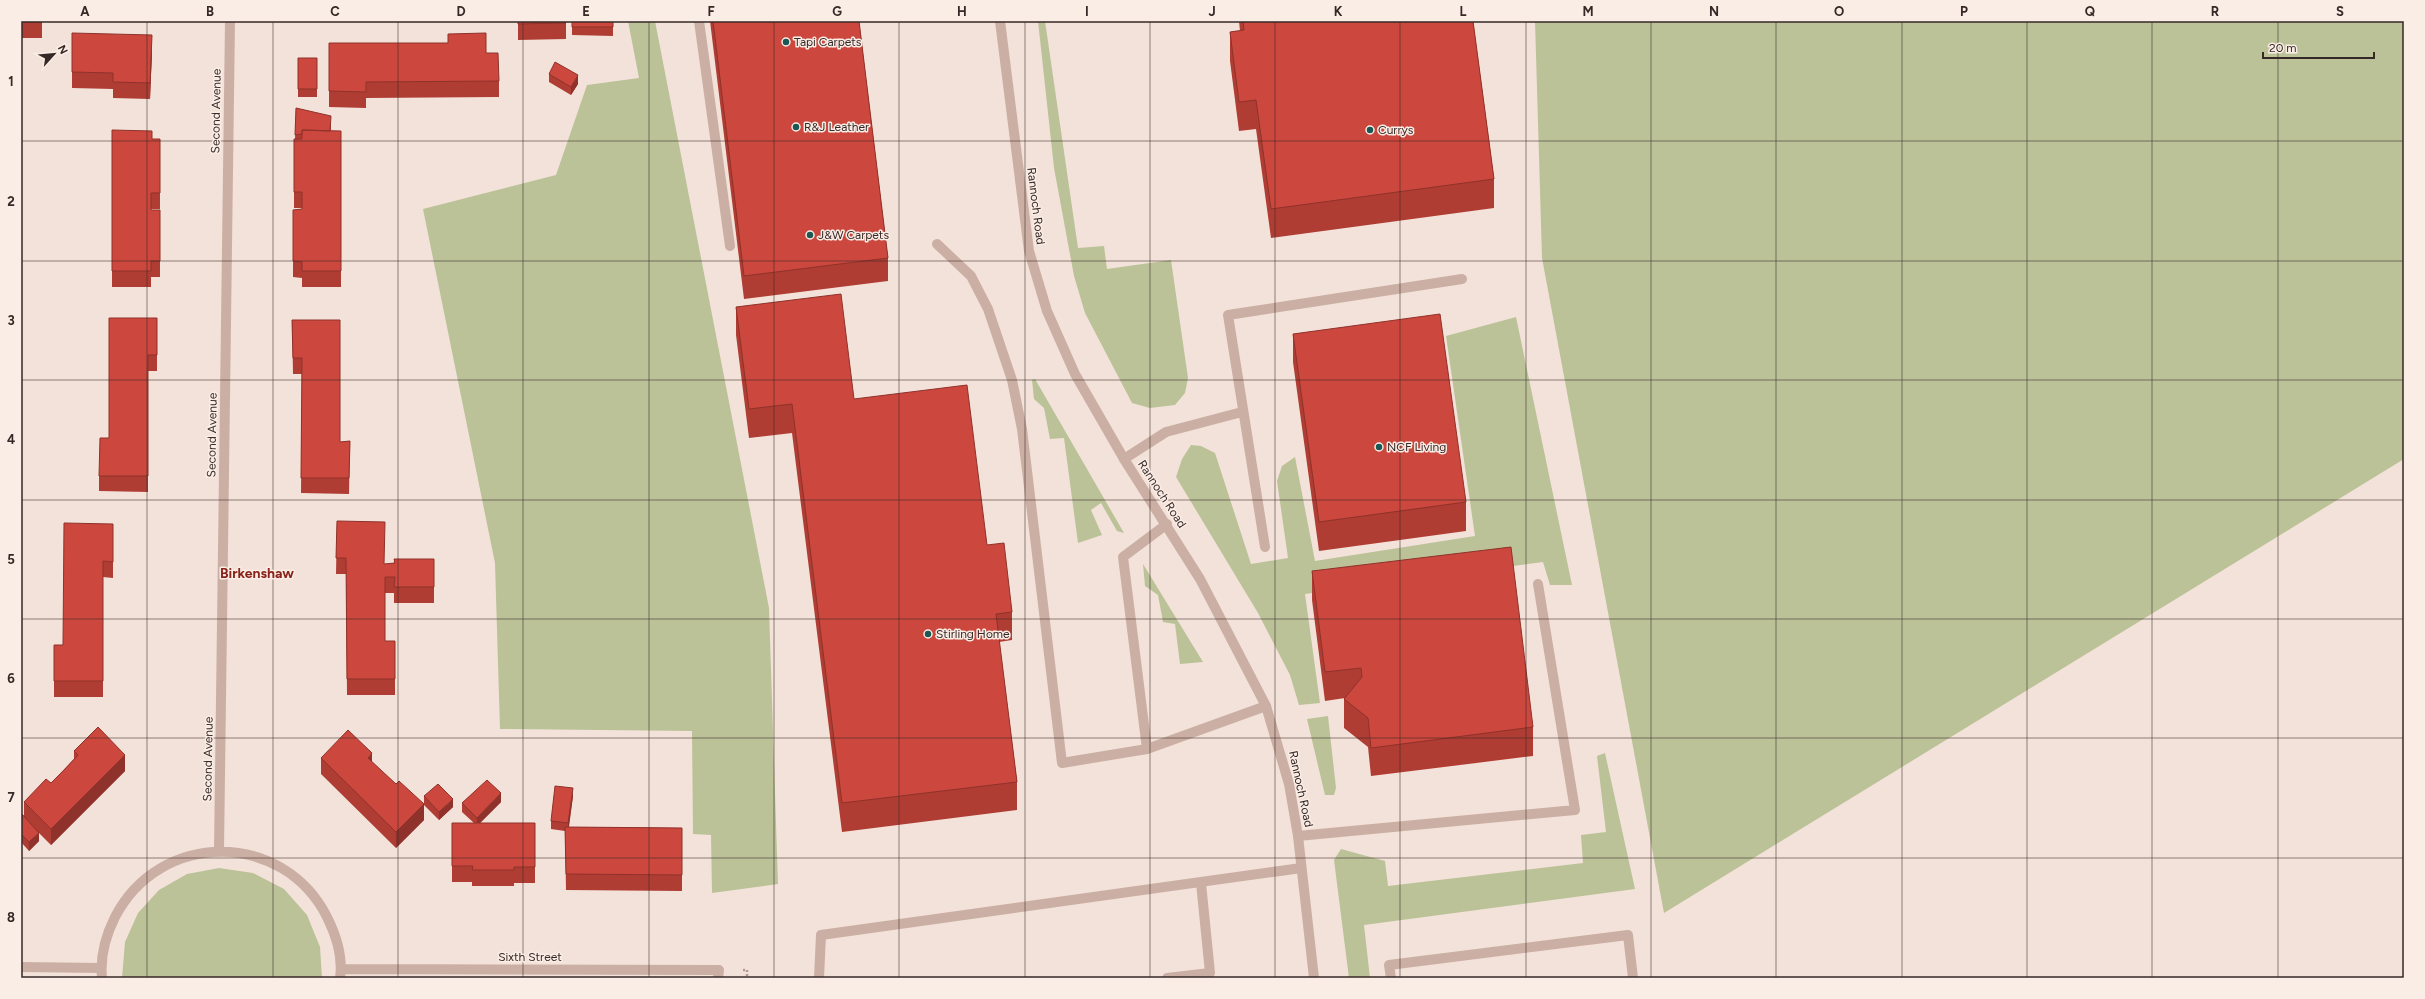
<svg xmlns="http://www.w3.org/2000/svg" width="2425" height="999" viewBox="0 0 2425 999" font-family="Figtree,sans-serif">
  <rect width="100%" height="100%" fill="#f3e2d9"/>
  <path fill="#bbc298" d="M 628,21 L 655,21 L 769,608 L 778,884 L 712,893 L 711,835 L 693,834 L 692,731 L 500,729 L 495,563 L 423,209 L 556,175 L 587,85 L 639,78 Z
    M 1038,21 L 1045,21 L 1078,248 L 1104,246 L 1107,269 L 1171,260 L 1188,378 L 1185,393 L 1175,405 L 1150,408 L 1132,403 L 1085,313 L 1074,276 L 1054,168 Z
    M 1535,21 L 2404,21 L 2404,459 L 1664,913 L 1542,258 Z
    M 1516,317 L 1572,585 L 1550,585 L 1543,562 L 1305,594 L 1320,703 L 1299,705 L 1290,675 L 1258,613 L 1176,477 L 1182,459 L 1191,445 L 1201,446 L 1215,453 L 1251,564 L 1288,558 L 1277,481 L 1282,466 L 1295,457 L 1315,561 L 1475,536 L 1446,336 Z
    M 1035,379 L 1124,533 L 1117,531 L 1101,503 L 1091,510 L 1102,535 L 1078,543 L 1064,438 L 1050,439 L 1044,408 L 1034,399 L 1032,380 Z
    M 1143,564 L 1203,662 L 1180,664 L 1175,624 L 1163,622 L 1158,595 L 1145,586 Z
    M 1328,716 L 1336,788 L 1334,795 L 1325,795 L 1307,719 Z
    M 1605,753 L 1635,889 L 1364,925 L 1370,978 L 1349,978 L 1334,860 L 1341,849 L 1385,861 L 1388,886 L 1583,863 L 1581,835 L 1606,832 L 1597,756 Z
    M 219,868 L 253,873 L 284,889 L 307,915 L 320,947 L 322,978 L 122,978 L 125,942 L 138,913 L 159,890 L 187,874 Z"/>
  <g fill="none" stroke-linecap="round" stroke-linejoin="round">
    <path stroke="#b7998e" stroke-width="2.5" stroke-dasharray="2 2" stroke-linecap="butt" d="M 743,970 L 747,970 L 747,978"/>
    <path stroke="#cbafa4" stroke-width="10" d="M 699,21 L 730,246
      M 937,244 L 971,276 L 988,309 L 1012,380 L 1022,429 L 1062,763 L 1147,749 L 1266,706
      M 1124,459 L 1166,432 L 1242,412
      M 1265,547 L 1228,315 L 1462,279
      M 1147,749 L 1123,557 L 1167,524
      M 1298,836 L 1575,810 L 1538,584
      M 819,978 L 821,935 L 1301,868
      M 1167,978 L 1210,973 L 1201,883
      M 1391,978 L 1389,965 L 1628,935 L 1633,978"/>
    <path stroke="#cbafa4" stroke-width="10" d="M 219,850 L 230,21
      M 21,967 L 101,968
      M 341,969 L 719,970 L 718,978
      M 102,978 C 100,957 106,935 115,917 C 160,830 283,830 327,917 C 336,935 343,958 340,978"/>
    <path stroke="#cbafa4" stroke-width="10" d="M 1000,21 L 1029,251 L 1047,311 L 1075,374 L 1124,459 L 1200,579 L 1266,706 L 1289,784 L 1298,836 L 1314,978"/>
  </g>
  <path fill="#af3d34" d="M 21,21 L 42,21 L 42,38 L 21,38 Z
    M 518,21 L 566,21 L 566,39 L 518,40 Z
    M 572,21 L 613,21 L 613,36 L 572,35 Z
    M 710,21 L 859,21 L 888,258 L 888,281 L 744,299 Z
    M 1239,21 L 1473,21 L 1494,179 L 1494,208 L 1271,238 L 1256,129 L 1239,131 L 1230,61 L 1230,32 L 1240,31 Z
    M 329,43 L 486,53 L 499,81 L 499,97 L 366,98 L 366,108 L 329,107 Z
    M 152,51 L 150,99 L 113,98 L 113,89 L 72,88 L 72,72 Z
    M 298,58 L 317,58 L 317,97 L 298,97 Z
    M 549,74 L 578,84 L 571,95 L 549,82 Z
    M 296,108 L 331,125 L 331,131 L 341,131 L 341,287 L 302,287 L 302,278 L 293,277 L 293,210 L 302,209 L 302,208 L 294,208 L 294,139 L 295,139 Z
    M 112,130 L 152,139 L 160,139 L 160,209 L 151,209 L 151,210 L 160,210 L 160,277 L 151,277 L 151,287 L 112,287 Z
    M 736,307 L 854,399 L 987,545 L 1012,612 L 1012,640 L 999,642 L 1017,782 L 1017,810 L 842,832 L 792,433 L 749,438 L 736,335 Z
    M 157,318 L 157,371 L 148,371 L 148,492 L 99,491 L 99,476 L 109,438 Z
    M 292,320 L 340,442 L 350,441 L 349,494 L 301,493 L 302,374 L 293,374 Z
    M 1293,334 L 1466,502 L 1466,531 L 1319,551 L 1293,362 Z
    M 337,521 L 384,564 L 394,563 L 394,559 L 434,559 L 434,603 L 394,603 L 394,593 L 385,593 L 385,641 L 395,641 L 395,695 L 347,695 L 346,574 L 336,574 Z
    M 113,524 L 113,578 L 103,577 L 103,697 L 54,697 L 54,645 L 63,645 Z
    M 1312,571 L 1533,727 L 1533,756 L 1371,776 L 1368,747 L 1344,728 L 1344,699 L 1345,698 L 1325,701 L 1312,600 Z
    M 74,751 L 125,771 L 51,845 L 39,833 L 39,841 L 29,851 L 21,842 L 21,813 L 24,816 L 24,802 L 51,783 L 74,759 Z
    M 321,758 L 372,762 L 424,820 L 396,848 L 321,774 Z
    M 424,796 L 453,807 L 439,820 L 424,805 Z
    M 573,796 L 569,827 L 682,828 L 682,891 L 566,890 L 565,831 L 551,829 L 551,821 Z
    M 501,802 L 480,823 L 535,823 L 535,883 L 514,883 L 514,886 L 472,886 L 472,882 L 452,882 L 452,823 L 474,823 L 462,812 L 462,803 Z"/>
  <path fill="#8f322b" d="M 152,35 L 152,51 L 150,99 L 150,83 Z
    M 578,75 L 578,84 L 571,95 L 571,87 Z
    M 372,753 L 372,769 L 368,758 Z
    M 125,755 L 125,771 L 51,845 L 51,829 Z
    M 573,788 L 573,796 L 568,831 L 568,823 Z
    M 501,793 L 501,802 L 477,826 L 477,818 Z
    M 453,799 L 453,807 L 439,820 L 439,812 Z
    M 424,804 L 424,820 L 396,848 L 396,832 Z
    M 39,833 L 39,841 L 29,851 L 29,842 Z"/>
  <path fill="#cc473d" stroke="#8f322b" d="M 21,21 L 42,21 L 42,22 L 21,22 Z
    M 518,21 L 566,21 L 566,23 L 518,24 Z
    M 572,21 L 613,21 L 613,27 L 572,27 Z
    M 713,21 L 859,21 L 888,258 L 744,276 Z
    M 1243,21 L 1473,21 L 1494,179 L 1271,209 L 1256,100 L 1239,102 L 1230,32 L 1244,30 Z
    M 72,33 L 152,35 L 150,83 L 113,82 L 113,73 L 72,72 Z
    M 486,33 L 486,53 L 498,53 L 499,81 L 366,82 L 366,92 L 329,91 L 329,43 L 448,43 L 448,34 Z
    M 298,58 L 317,58 L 317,89 L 298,89 Z
    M 555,62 L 578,75 L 571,87 L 549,74 Z
    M 296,108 L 331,116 L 330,131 L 302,130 L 302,134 L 295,135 Z
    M 112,130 L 152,131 L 152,139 L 160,139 L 160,193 L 151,193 L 151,210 L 160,210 L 160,261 L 151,261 L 151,271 L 112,271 Z
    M 302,130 L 341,131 L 341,271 L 302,271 L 302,262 L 293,261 L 293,210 L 302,209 L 302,192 L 294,192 L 294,139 L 302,139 Z
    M 841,294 L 854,399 L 967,385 L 987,545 L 1004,543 L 1012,612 L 996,614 L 1017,782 L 842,803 L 792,404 L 749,409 L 736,307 Z
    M 1440,314 L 1466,502 L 1319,522 L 1293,334 Z
    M 109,318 L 157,318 L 157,355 L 148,355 L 148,476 L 99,476 L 100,438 L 109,438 Z
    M 292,320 L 340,320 L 340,442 L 350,441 L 349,478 L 301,478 L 302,358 L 293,358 Z
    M 337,521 L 385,522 L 384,564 L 395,563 L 394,559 L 434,559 L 434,587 L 394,587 L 395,577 L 385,577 L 385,641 L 395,641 L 395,679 L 347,679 L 346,558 L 336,558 Z
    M 64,523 L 113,524 L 113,562 L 103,561 L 103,681 L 54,681 L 54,645 L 63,645 Z
    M 1511,547 L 1533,727 L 1371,748 L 1368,718 L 1344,699 L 1362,677 L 1361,668 L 1325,672 L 1312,571 Z
    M 98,727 L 125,755 L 51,829 L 24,802 L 46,779 L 51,783 L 65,769 L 78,755 L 74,751 Z
    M 348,730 L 372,753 L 368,758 L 396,784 L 399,781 L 424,804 L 396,832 L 321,758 Z
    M 487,780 L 501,793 L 477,818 L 462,803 Z
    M 438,784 L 453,799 L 439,812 L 424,796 Z
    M 555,786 L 573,788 L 568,823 L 551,821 Z
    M 21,813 L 39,833 L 29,842 L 21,834 Z
    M 452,823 L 535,823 L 535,867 L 514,867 L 514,870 L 472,870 L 473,866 L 452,866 Z
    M 565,827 L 682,828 L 682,875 L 566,874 Z"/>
  <path fill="none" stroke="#362826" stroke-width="1" stroke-opacity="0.55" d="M 147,21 L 147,978M 273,21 L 273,978M 398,21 L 398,978M 523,21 L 523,978M 649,21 L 649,978M 774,21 L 774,978M 899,21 L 899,978M 1025,21 L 1025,978M 1150,21 L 1150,978M 1275,21 L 1275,978M 1400,21 L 1400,978M 1526,21 L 1526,978M 1651,21 L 1651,978M 1776,21 L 1776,978M 1902,21 L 1902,978M 2027,21 L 2027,978M 2152,21 L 2152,978M 2278,21 L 2278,978M 21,141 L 2404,141M 21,261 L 2404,261M 21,380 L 2404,380M 21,500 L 2404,500M 21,619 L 2404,619M 21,738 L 2404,738M 21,858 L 2404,858"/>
  <g fill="#1a5953" stroke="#faede5" stroke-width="1.5">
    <circle cx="786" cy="42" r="4"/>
    <circle cx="796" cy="127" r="4"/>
    <circle cx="1370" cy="130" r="4"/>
    <circle cx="810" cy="235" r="4"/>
    <circle cx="1379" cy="447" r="4"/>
    <circle cx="928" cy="634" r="4"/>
  </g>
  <g text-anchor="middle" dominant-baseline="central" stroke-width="3" stroke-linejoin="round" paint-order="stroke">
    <g font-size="12" fill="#362826" stroke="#faede5" text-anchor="start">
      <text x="794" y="42">Tapi Carpets</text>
      <text x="804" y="127">R&amp;J Leather</text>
      <text x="1378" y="130">Currys</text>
      <text x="818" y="235">J&amp;W Carpets</text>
      <text x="1387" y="447">NCF Living</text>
      <text x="936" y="634">Stirling Home</text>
    </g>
    <g font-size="12" fill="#362826" stroke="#faede5">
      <text transform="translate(216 111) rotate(-89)">Second Avenue</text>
      <text transform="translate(1036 206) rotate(83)">Rannoch Road</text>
      <text transform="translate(212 435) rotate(-89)">Second Avenue</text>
      <text transform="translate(1162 494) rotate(57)">Rannoch Road</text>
      <text transform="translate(208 759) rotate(-89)">Second Avenue</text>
      <text transform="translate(1301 789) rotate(78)">Rannoch Road</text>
      <text x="530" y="957">Sixth Street</text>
    </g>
    <g font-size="14" font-weight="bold" fill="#89231b" stroke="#faede5">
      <text x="257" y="573">Birkenshaw</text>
    </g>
  </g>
  <rect width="2425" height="999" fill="none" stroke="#faede5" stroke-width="44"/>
  <g transform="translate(54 54) rotate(63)" stroke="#faede5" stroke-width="3" paint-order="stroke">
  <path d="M0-3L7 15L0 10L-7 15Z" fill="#362826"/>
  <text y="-6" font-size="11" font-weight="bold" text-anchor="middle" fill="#362826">N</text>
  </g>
  <path d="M2263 52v6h111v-6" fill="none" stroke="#362826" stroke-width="2"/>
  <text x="2269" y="52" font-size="12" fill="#362826" stroke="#faede5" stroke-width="3" paint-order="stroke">20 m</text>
  <rect x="22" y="22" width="2381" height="955" fill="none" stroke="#362826" stroke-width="1.5"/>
  <g font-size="13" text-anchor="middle" font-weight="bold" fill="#362826">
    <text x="85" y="16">A</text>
    <text x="210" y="16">B</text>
    <text x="335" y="16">C</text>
    <text x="461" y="16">D</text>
    <text x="586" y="16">E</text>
    <text x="711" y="16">F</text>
    <text x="837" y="16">G</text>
    <text x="962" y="16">H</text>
    <text x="1087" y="16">I</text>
    <text x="1212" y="16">J</text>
    <text x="1338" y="16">K</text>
    <text x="1463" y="16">L</text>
    <text x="1588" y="16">M</text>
    <text x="1714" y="16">N</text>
    <text x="1839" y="16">O</text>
    <text x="1964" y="16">P</text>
    <text x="2090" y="16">Q</text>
    <text x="2215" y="16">R</text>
    <text x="2340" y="16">S</text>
    <text x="11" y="86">1</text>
    <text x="11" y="206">2</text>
    <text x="11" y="325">3</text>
    <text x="11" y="444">4</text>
    <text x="11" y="564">5</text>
    <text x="11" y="683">6</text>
    <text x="11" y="802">7</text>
    <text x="11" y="922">8</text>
  </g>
</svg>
